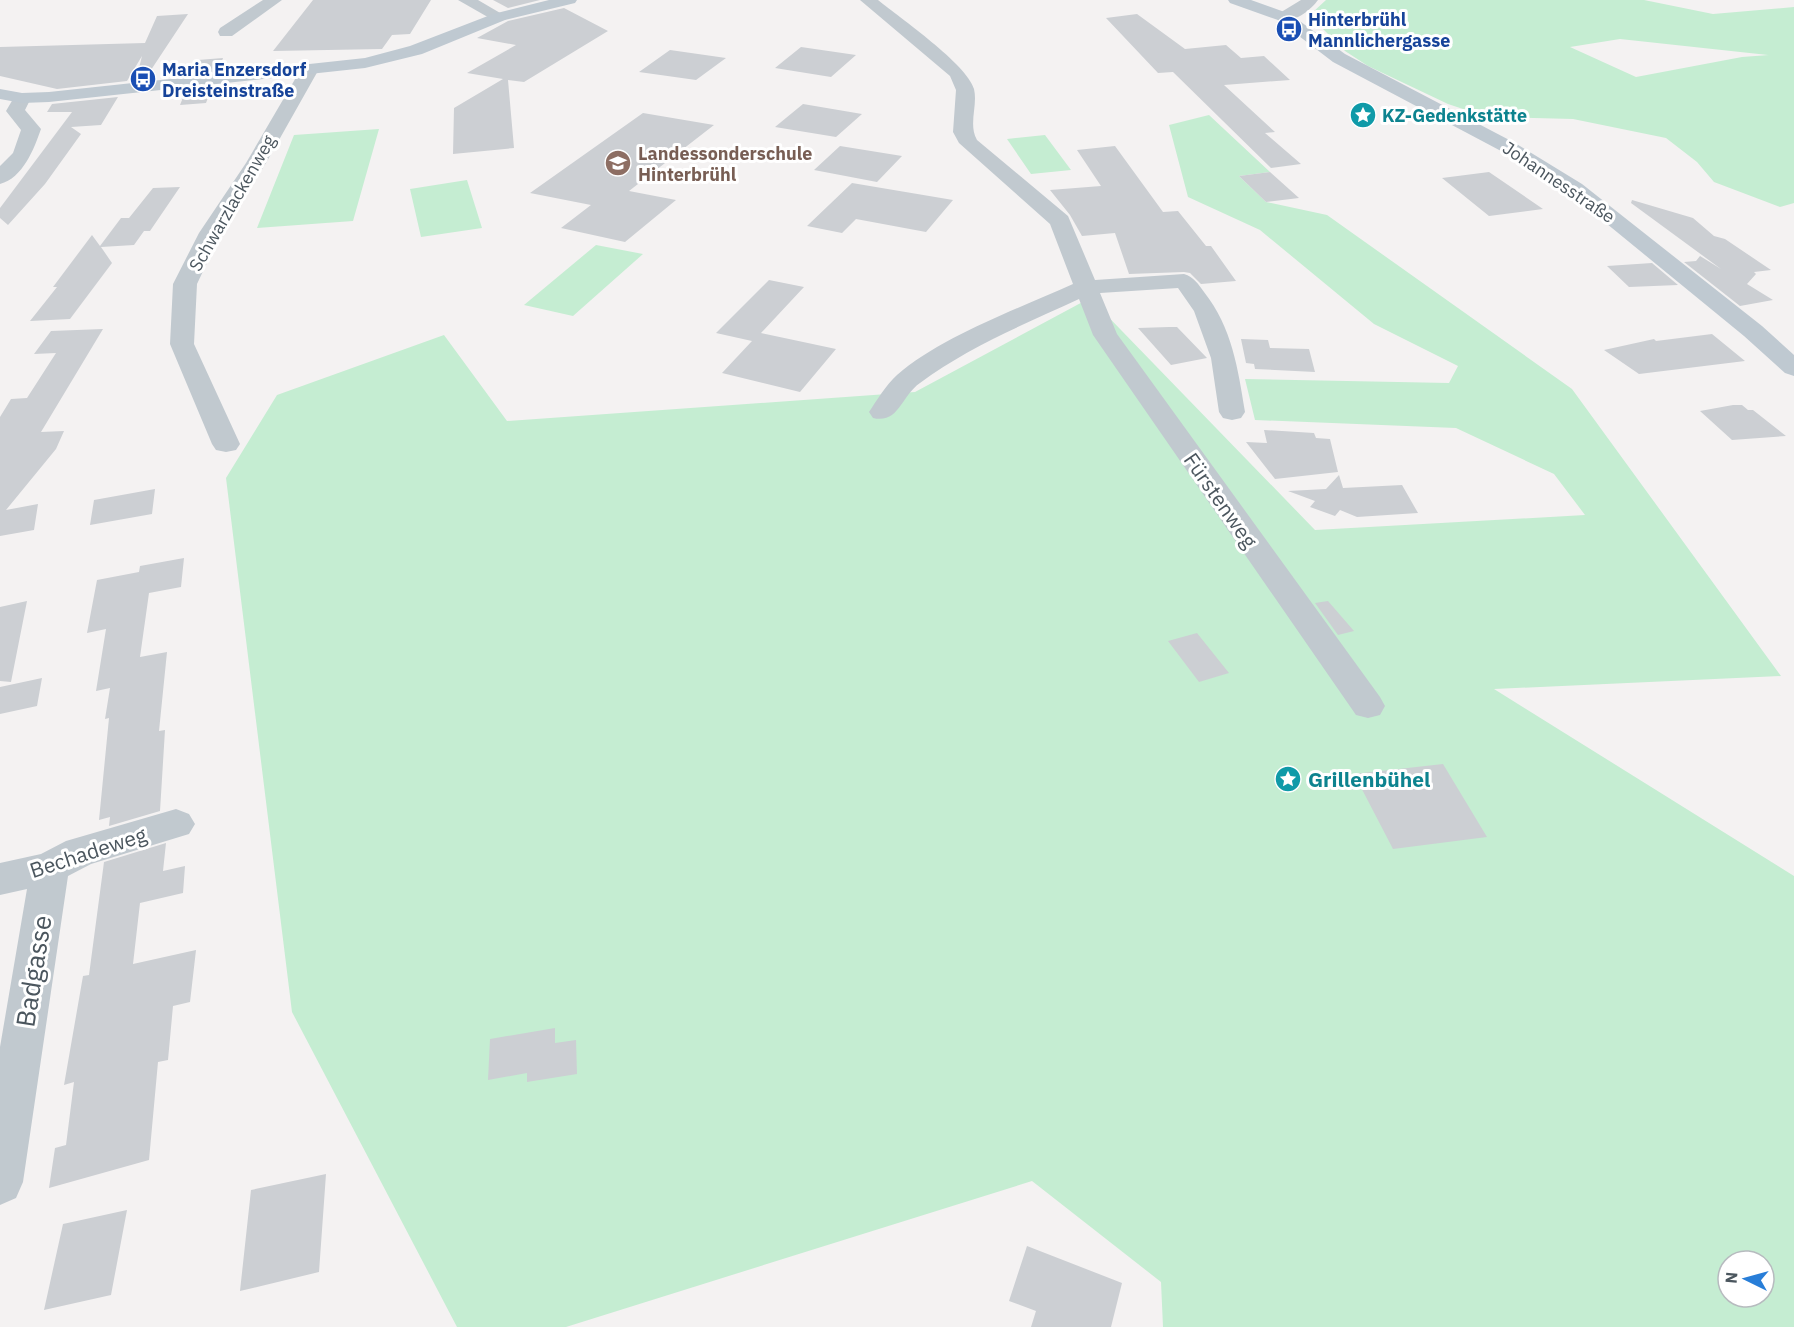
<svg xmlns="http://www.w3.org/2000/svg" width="1794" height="1327" viewBox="0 0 1794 1327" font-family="'IBM Plex Sans',sans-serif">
  <rect width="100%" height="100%" fill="#f4f2f2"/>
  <path fill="#c5edd2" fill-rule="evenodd" d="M 1326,0 L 1644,0 L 1713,14 L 1794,7 L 1794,203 L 1780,207 L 1714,182 L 1697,162 L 1666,138 L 1573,119 L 1487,117 L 1448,104 L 1368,66 L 1345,51 L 1312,18 L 1313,12 ZM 1620,39 L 1768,55 L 1769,55 L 1742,57 L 1636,77 L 1570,47 Z
    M 1209,115 L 1270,172 L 1239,176 L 1266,202 L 1327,215 L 1572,389 L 1781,676 L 1494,689 L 1794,876 L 1794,1327 L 1163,1327 L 1161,1282 L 1032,1181 L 566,1327 L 457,1327 L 292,1012 L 226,478 L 277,395 L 444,335 L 507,421 L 915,392 L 1090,298 L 1315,530 L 1585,515 L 1554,474 L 1456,428 L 1255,420 L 1245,379 L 1449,383 L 1458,366 L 1374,324 L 1260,230 L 1188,197 L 1169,125 ZM 1728,1261 L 1764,1261 L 1764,1297 L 1728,1297 Z
    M 379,129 L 353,221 L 257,228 L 294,135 Z
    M 1045,135 L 1071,170 L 1031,174 L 1007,139 Z
    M 467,180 L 482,228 L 421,237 L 410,189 Z
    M 596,245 L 643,254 L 573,316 L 524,305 Z"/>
  <path fill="#cccfd3" d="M 313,0 L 431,0 L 410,34 L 392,35 L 382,49 L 273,51 Z
    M 493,0 L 540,0 L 508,8 Z
    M 564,8 L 608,31 L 524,82 L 508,80 L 514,148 L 453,154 L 454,108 L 503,79 L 467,73 L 516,45 L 477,38 L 508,21 Z
    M 188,14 L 145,79 L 136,80 L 142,56 L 127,81 L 57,89 L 0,76 L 0,47 L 145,43 L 157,16 Z
    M 1137,14 L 1185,49 L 1226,45 L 1241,58 L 1264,56 L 1290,80 L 1224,85 L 1275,132 L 1265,133 L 1301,164 L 1271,168 L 1173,72 L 1158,73 L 1106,18 Z
    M 801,47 L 856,55 L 831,77 L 775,68 Z
    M 670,50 L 726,58 L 696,80 L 639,72 Z
    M 223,58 L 218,72 L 192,74 L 198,60 Z
    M 212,87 L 206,103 L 180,105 L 186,90 Z
    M 118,97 L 101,125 L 71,127 L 81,134 L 45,184 L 8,225 L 0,218 L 0,208 L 72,112 L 47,112 L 52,104 Z
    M 803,104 L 862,114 L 836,137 L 775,127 Z
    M 643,113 L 714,125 L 629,191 L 676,200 L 625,242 L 561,228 L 591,205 L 530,193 Z
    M 840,146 L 902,156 L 877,182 L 814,170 Z
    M 1115,146 L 1163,212 L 1178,211 L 1206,246 L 1211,246 L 1236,281 L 1201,284 L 1190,273 L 1184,272 L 1129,274 L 1115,233 L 1082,236 L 1070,215 L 1050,190 L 1101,186 L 1077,150 Z
    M 1270,172 L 1299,198 L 1266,202 L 1239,176 Z
    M 1489,172 L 1543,209 L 1489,216 L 1442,178 Z
    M 852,183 L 953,200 L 926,232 L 856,219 L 842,233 L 807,226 Z
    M 180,187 L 150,231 L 144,231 L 134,245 L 101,247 L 112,263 L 70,319 L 30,321 L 57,287 L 53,287 L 92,235 L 100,246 L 121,218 L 129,218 L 153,188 Z
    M 1632,200 L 1693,218 L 1714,236 L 1725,239 L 1771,270 L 1754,272 L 1756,274 L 1747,284 L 1773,300 L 1740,306 L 1684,262 L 1696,261 L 1700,256 L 1721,269 L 1631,203 Z
    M 1652,263 L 1678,285 L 1629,287 L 1607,266 Z
    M 769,280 L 804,287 L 761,333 L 836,349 L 800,392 L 722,373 L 752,341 L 716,333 Z
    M 1169,327 L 1177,327 L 1207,358 L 1171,365 L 1138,328 Z
    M 103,329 L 41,432 L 64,431 L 56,449 L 6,510 L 38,504 L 34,530 L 0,536 L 0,417 L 11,399 L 27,398 L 56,353 L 34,354 L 51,331 Z
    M 1712,334 L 1745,361 L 1639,374 L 1604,350 L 1654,339 L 1656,341 Z
    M 1241,339 L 1268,340 L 1270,348 L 1309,349 L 1315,372 L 1255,369 L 1254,364 L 1246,363 Z
    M 1733,405 L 1742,405 L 1748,410 L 1753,410 L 1786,436 L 1732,440 L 1700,411 Z
    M 1264,430 L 1314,433 L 1316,438 L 1330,439 L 1338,472 L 1275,479 L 1246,442 L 1267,443 Z
    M 1339,475 L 1343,488 L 1402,485 L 1418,513 L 1357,517 L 1340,510 L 1335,516 L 1310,507 L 1315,501 L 1288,491 L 1326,489 Z
    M 155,489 L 152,514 L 90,525 L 94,500 Z
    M 184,558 L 181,587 L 149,593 L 140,657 L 167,652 L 159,731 L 165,730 L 160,811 L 109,826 L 110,817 L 99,820 L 109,718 L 105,719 L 110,688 L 96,691 L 106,629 L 87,633 L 97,580 L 139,572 L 140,566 Z
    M 27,601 L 11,682 L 0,681 L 0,607 Z
    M 1328,601 L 1354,631 L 1338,635 L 1315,603 Z
    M 1197,633 L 1229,673 L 1199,682 L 1168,641 Z
    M 42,678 L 37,706 L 0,714 L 0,687 Z
    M 1443,764 L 1487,837 L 1393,849 L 1354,774 Z
    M 166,843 L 163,871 L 185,866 L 183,893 L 140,903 L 133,964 L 196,950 L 190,1002 L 173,1006 L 168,1060 L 158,1062 L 149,1160 L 49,1188 L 55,1148 L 66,1145 L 74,1082 L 64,1085 L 83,976 L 89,975 L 104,862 Z
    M 555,1028 L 555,1043 L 576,1040 L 577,1074 L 527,1082 L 527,1073 L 488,1080 L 490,1039 Z
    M 326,1174 L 319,1272 L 240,1291 L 251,1190 Z
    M 127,1210 L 111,1295 L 44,1310 L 63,1224 Z
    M 1027,1246 L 1122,1283 L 1111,1327 L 1031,1327 L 1036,1311 L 1009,1301 Z"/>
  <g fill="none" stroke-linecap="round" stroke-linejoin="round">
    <path fill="#c1c9cf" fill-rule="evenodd" d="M 263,0 L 282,0 L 232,36 L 220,36 L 218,32 L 220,28 Z
      M 458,0 L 478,0 L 507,17 L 505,20 L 493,20 Z
      M 860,0 L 878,0 C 900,18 967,64 974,89 C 978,106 968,124 977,140 L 1068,216 L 1095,280 L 1184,274 C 1194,277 1198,284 1204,292 C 1232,327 1238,369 1245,412 L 1241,418 L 1232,420 L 1223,418 L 1219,412 L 1211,358 L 1194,311 L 1178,288 L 1100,293 L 1117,334 L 1380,697 L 1385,706 L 1380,715 L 1368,718 L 1356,715 L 1093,335 L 1079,299 C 1025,324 968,347 920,383 C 901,396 899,424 873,418 L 869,412 C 877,400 886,385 897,375 C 942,336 1018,309 1073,284 L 1050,224 L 959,143 L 953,132 L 956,90 L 950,76 Z
      M 1301,0 L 1318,0 C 1310,11 1293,24 1278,20 L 1276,17 L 1278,14 Z
      M 310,64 L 316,65 L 319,69 L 266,163 L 221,233 L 197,284 L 194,344 L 240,444 L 236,450 L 226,452 L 216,450 L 212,444 L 170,344 L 173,284 L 199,233 L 246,163 L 301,69 L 304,65 Z
      M 22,93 L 28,94 L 31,98 L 25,110 L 41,129 C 34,149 23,178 0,184 L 0,166 L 13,153 L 21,130 L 6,111 L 16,94 Z
      M 176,809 L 189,814 L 195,824 L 189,834 L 91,864 L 68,876 L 23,1182 L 16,1198 L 0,1205 L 0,1047 L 27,889 L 0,895 L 0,863 L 41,854 L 66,841 Z"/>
    <path fill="#bfc9d1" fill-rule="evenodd" d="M 549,0 L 577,0 L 575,3 L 505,20 L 422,54 L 365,68 L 49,102 L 22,103 L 0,99 L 0,89 L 22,93 L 49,92 L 365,58 L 410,46 L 493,14 Z
      M 1228,0 L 1251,0 L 1290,14 L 1345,54 L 1515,143 L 1582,184 L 1762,326 L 1794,355 L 1794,376 L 1785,373 L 1744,336 L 1568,192 L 1501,151 L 1333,62 L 1278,20 L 1230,3 Z"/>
  </g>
  <defs>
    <symbol id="bus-disc" viewBox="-11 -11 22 22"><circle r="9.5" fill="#1a4fb4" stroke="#fff"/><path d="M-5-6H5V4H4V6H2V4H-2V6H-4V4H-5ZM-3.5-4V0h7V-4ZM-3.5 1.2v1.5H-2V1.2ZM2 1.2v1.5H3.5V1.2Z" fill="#fff"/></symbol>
    <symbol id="sight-disc" viewBox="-11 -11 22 22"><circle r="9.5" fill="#0f9aa8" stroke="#fff"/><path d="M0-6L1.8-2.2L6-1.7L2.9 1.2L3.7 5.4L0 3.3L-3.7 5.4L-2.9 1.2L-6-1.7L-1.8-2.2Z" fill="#fff"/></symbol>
    <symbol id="school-disc" viewBox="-11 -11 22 22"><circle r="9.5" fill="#8d6e63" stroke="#fff"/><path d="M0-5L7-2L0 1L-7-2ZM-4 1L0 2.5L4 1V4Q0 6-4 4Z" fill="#fff"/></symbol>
  </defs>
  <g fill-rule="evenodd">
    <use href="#bus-disc" x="1274" y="14" width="30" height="30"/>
    <use href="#bus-disc" x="128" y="64" width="30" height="30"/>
    <use href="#sight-disc" x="1348" y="100" width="30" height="30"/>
    <use href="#school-disc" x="603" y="148" width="30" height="30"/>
    <use href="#sight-disc" x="1273" y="764" width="30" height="30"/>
  </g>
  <g text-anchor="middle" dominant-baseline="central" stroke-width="6" stroke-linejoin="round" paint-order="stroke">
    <g font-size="18" font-weight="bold" fill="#164399" stroke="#fff" text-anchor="start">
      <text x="1308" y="19">Hinterbrühl<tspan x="1308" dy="21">Mannlichergasse</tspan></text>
      <text x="162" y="69">Maria Enzersdorf<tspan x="162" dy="21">Dreisteinstraße</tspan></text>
    </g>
    <g font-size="18" font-weight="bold" fill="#0d838f" stroke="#fff" text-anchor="start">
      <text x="1382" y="115">KZ-Gedenkstätte</text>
    </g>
    <g font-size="18" font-weight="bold" fill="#785e54" stroke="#fff" text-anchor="start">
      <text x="638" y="153">Landessonderschule<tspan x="638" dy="21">Hinterbrühl</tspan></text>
    </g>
    <g font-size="18" fill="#4b565e" stroke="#fff">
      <text transform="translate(1559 182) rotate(34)">Johannesstraße</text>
      <text transform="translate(232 203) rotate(-60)">Schwarzlackenweg</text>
    </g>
    <g font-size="21" fill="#4b565e" stroke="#fff">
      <text transform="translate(1221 500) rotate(55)">Fürstenweg</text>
      <text transform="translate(88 852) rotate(-18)">Bechadeweg</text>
    </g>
    <g font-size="21" font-weight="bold" fill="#0d838f" stroke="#fff" text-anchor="start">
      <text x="1308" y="779">Grillenbühel</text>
    </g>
    <g font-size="26" fill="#4b565e" stroke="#fff">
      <text transform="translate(33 971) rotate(-81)">Badgasse</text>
    </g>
  </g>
  <g transform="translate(1746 1279) rotate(275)"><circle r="28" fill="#ffffff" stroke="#b7bbbf" stroke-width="1.5"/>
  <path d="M0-4.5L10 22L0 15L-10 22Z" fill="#287ed8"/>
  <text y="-9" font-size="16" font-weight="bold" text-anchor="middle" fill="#4b565e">N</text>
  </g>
</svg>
